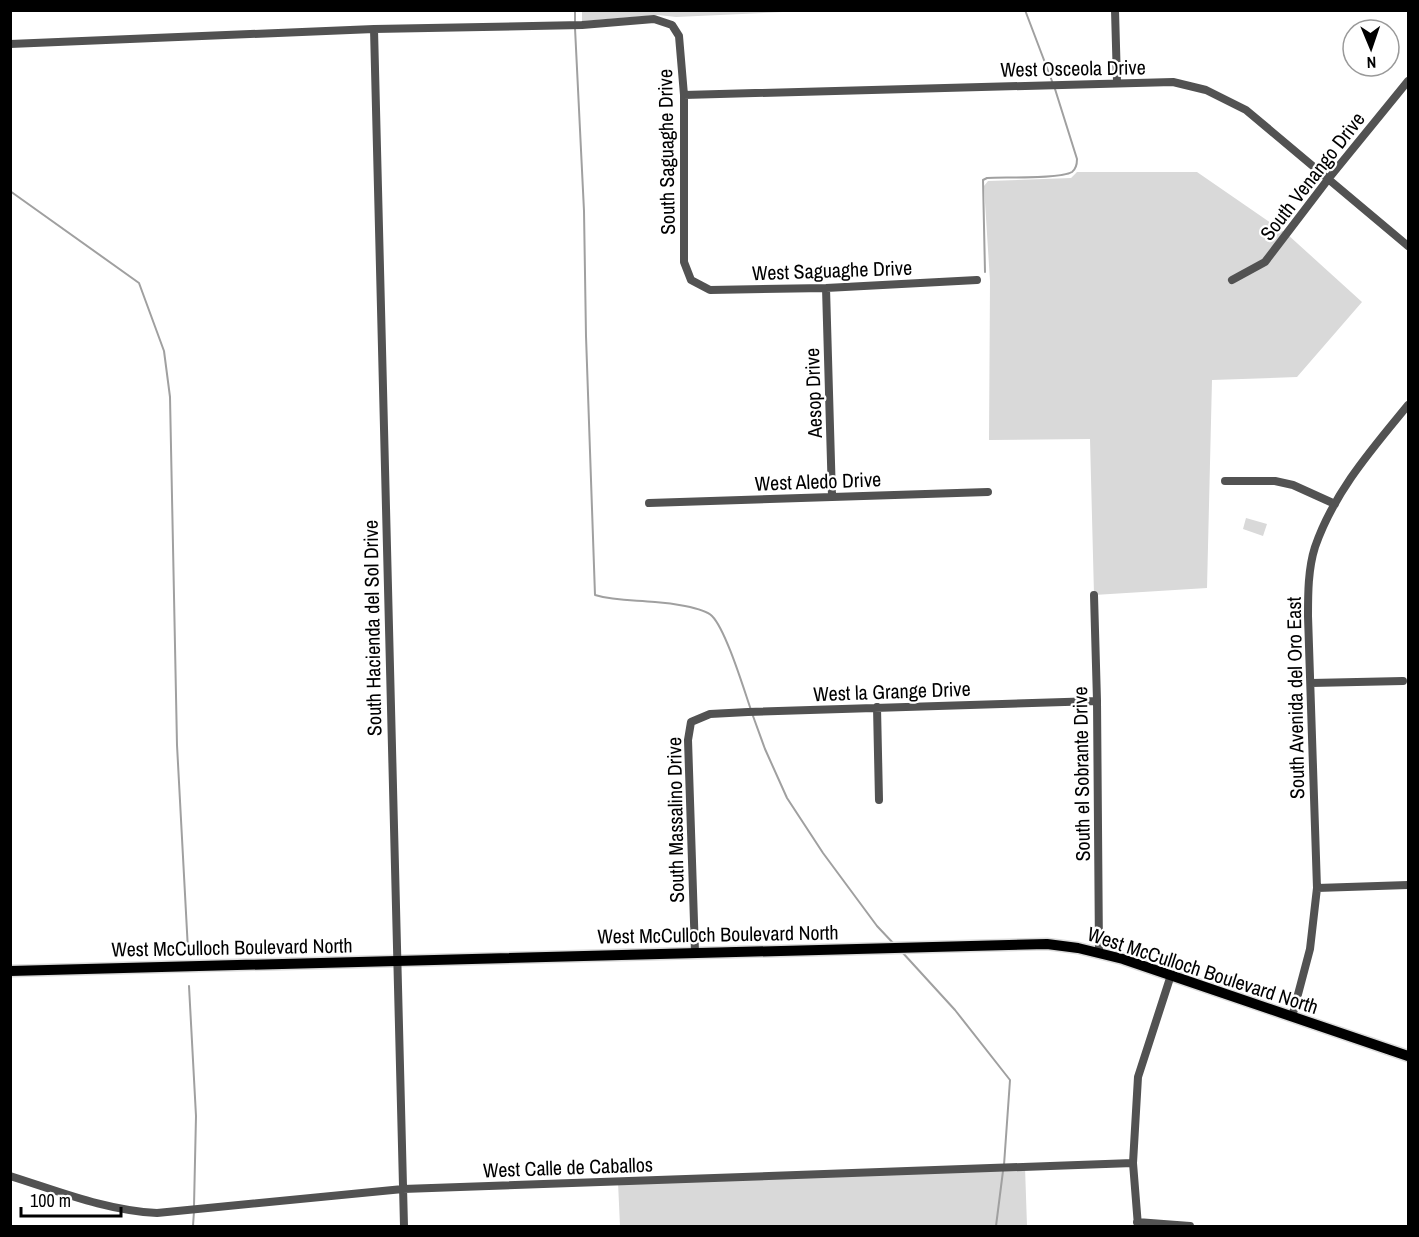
<svg xmlns="http://www.w3.org/2000/svg" width="1419" height="1237" viewBox="0 0 1419 1237" font-family="'Archivo Narrow',sans-serif">
  <rect width="100%" height="100%" fill="#fff"/>
  <path fill="#d9d9d9" d="M 582,11 L 804,11 L 676,17 L 658,15 L 582,21 Z
    M 1077,172 L 1197,172 L 1287,234 L 1362,302 L 1297,377 L 1212,380 L 1207,588 L 1094,595 L 1090,439 L 989,440 L 990,281 L 984,186 L 988,181 L 1071,178 Z
    M 1246,518 L 1267,524 L 1263,536 L 1243,529 Z
    M 1025,1167 L 1027,1226 L 620,1226 L 618,1182 Z"/>
  <g fill="none" stroke-linecap="round" stroke-linejoin="round">
    <path stroke="#a0a0a0" stroke-width="2" d="M 575,10 L 575,23
      M 575,28 L 584,211 L 586,336 L 595,595 C 615,601 634,600 655,602 C 668,603 703,607 712,616 C 726,630 744,690 751,710
      M 10,191 L 139,283 L 164,351 L 170,397 L 177,745 L 188,950
      M 985,272 L 983,180 L 987,178 C 1003,177 1061,179 1072,172 C 1076,169 1077,164 1077,159 L 1055,89 L 1025,10
      M 753,716 L 765,749 L 787,798 L 823,853 L 877,926 L 894,944
      M 902,952 L 955,1010 L 1010,1080 L 1004,1165
      M 189,986 L 196,1116 L 194,1206
      M 193,1226 L 194,1211
      M 996,1226 L 1003,1171"/>
    <defs>
      <path id="major" d="M 10,971 L 1047,944 L 1078,948 L 1123,959 L 1408,1056"/>
    </defs>
    <use href="#major" stroke="#dbdbdb" stroke-width="13"/>
    <path stroke="#525252" stroke-width="8" d="M 1115,10 L 1117,82
      M 374,29 L 404,1226
      M 10,44 L 374,29 L 582,25 L 654,19 L 672,25 L 679,36 L 684,95 L 684,262 L 691,280 L 710,290 L 826,288 L 977,280
      M 684,95 L 1173,82 L 1206,90 L 1246,110 L 1408,246
      M 1232,280 L 1265,262 L 1329,178 L 1408,81
      M 826,288 L 832,497
      M 1225,481 L 1275,481 L 1293,485 L 1335,504
      M 649,503 L 988,492
      M 1094,595 L 1097,701 L 1099,952
      M 1311,683 L 1403,681
      M 877,707 L 879,800
      M 1317,888 L 1408,885
      M 695,952 L 688,740 L 691,722 L 710,714 L 748,712 L 1097,701
      M 1292,1017 L 1310,949 L 1317,888 L 1308,616 C 1308,594 1308,569 1315,547 C 1334,492 1372,449 1408,405
      M 10,1176 C 58,1191 107,1211 157,1213 L 403,1189 L 1133,1163
      M 1137,1222 L 1190,1226
      M 1138,1226 L 1133,1163 L 1138,1077 L 1171,975"/>
    <use href="#major" stroke="#000" stroke-width="10"/>
  </g>
  <g text-anchor="middle" dominant-baseline="central" stroke-width="4.5" stroke-linejoin="round" paint-order="stroke">
    <g font-size="20" fill="#000" stroke="#fff">
      <text transform="translate(1073 68) rotate(-1)">West Osceola Drive</text>
      <text transform="translate(666 152) rotate(-91)">South Saguaghe Drive</text>
      <text transform="translate(1312 176) rotate(-52)">South Venango Drive</text>
      <text transform="translate(832 270) rotate(-2)">West Saguaghe Drive</text>
      <text transform="translate(813 393) rotate(-92)">Aesop Drive</text>
      <text transform="translate(818 481) rotate(-2)">West Aledo Drive</text>
      <text transform="translate(372 628) rotate(-91)">South Hacienda del Sol Drive</text>
      <text transform="translate(892 691) rotate(-2)">West la Grange Drive</text>
      <text transform="translate(1295 698) rotate(-91)">South Avenida del Oro East</text>
      <text transform="translate(1081 774) rotate(-91)">South el Sobrante Drive</text>
      <text transform="translate(675 820) rotate(-91)">South Massalino Drive</text>
      <text transform="translate(718 934) rotate(-1)">West McCulloch Boulevard North</text>
      <text transform="translate(232 947) rotate(-1)">West McCulloch Boulevard North</text>
      <text transform="translate(1203 970) rotate(18)">West McCulloch Boulevard North</text>
      <text transform="translate(568 1167) rotate(-2)">West Calle de Caballos</text>
    </g>
  </g>
  <rect width="1419" height="1237" fill="none" stroke="#000000" stroke-width="24"/>
  <g transform="translate(1371 48) rotate(178)"><circle r="28" fill="#ffffff" stroke="#999999" stroke-width="1.5"/>
  <path d="M0-4.5L10 22L0 15L-10 22Z" fill="#000000"/>
  <text y="-9" font-size="16" font-weight="bold" text-anchor="middle" fill="#000000">N</text>
  </g>
  <path d="M21 1207v9h100v-9" fill="none" stroke="#000000" stroke-width="3"/>
  <text x="30" y="1207" font-size="18" fill="#000000" stroke="#ffffff" stroke-width="4.5" paint-order="stroke">100 m</text>
</svg>
